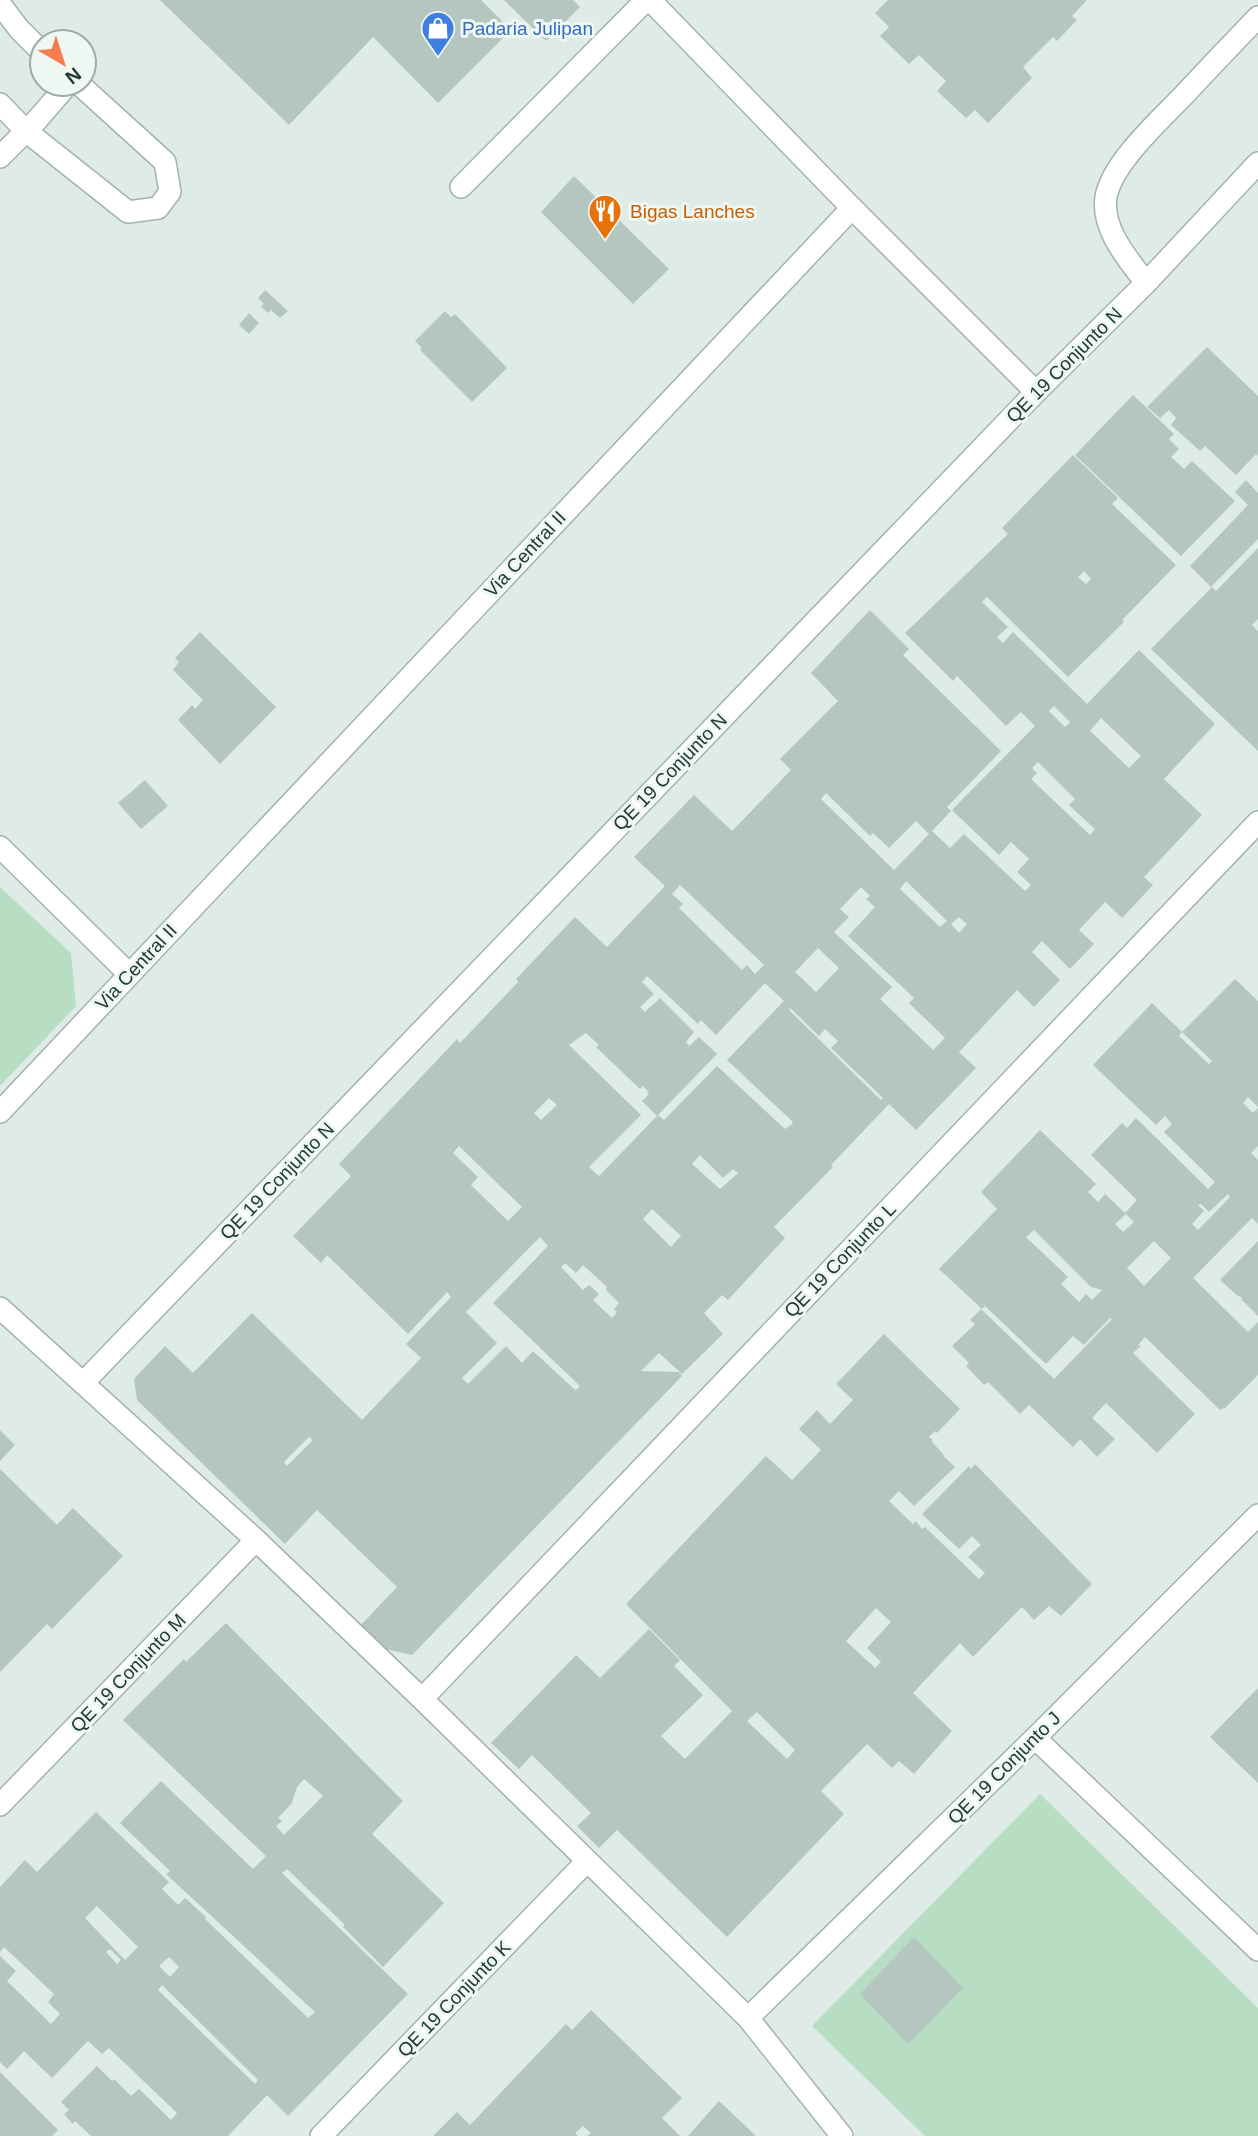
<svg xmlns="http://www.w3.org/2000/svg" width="1258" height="2136" viewBox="0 0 1258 2136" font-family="Arial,sans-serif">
  <rect width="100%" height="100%" fill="#dfebe6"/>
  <path fill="#b7ddc2" d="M 0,887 L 71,953 L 76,1006 L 0,1086 Z
    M 1040,1794 L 1258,2008 L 1258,2136 L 925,2136 L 812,2026 Z"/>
  <path fill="#b4c6bf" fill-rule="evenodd" d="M 160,0 L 481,0 L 511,30 L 438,103 L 373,37 L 289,125 Z
    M 504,0 L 573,0 L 580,7 L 546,41 Z
    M 888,0 L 1087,0 L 1072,16 L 1077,20 L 1057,41 L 1053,37 L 1023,67 L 1032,78 L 988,123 L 975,110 L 966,118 L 937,91 L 946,81 L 919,55 L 909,64 L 880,36 L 889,27 L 875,13 Z
    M 574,176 L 669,269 L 633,304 L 541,212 Z
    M 265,290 L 288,311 L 280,318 L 271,310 L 268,313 L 261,306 L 264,304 L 258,298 Z
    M 445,311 L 451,317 L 455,314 L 507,368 L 472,402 L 420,350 L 422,348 L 415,341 Z
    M 249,313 L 259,323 L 249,334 L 239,325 Z
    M 1207,347 L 1258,396 L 1258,456 L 1256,454 L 1236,475 L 1205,446 L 1200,451 L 1171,425 L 1176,418 L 1169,410 L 1160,418 L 1147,407 Z
    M 1133,395 L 1174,434 L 1169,439 L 1179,449 L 1171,457 L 1184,469 L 1192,461 L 1235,501 L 1181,556 L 1075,455 Z
    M 1073,455 L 1118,498 L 1112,504 L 1176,565 L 1122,620 L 1124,622 L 1068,677 L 987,597 L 982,602 L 1008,627 L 997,637 L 1003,643 L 1013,632 L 1087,704 L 1139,650 L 1215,724 L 1164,779 L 1202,815 L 1144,877 L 1153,885 L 1122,918 L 1105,902 L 1079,930 L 1094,944 L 1070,969 L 1042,941 L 1032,952 L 1060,980 L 1034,1007 L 1017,990 L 959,1052 L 976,1068 L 916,1130 L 889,1104 L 831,1165 L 833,1167 L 774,1227 L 785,1238 L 728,1300 L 722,1295 L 704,1313 L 723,1334 L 682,1374 L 659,1353 L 641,1371 L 679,1372 L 682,1376 L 412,1655 L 386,1649 L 361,1625 L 397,1587 L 317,1510 L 285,1544 L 137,1400 L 134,1379 L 165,1346 L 193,1373 L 252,1313 L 362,1420 L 421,1358 L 406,1344 L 451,1297 L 447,1292 L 408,1334 L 327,1255 L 321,1263 L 293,1236 L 351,1176 L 339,1164 L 457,1039 L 460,1043 L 518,982 L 516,979 L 575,917 L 607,947 L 665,886 L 634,857 L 694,795 L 732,831 L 791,770 L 780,759 L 838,701 L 811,673 L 870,610 L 909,649 L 903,655 L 1001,751 L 947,807 L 951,811 L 932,831 L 950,848 L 964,834 L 1025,891 L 1031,885 L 1017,872 L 1029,859 L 1011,842 L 999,855 L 952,810 L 1035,726 L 1021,712 L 1006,726 L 957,676 L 953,681 L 905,633 L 1008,534 L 1002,528 ZM 1084,571 L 1091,579 L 1086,584 L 1078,577 ZM 1054,706 L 1070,722 L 1065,727 L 1049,711 ZM 1101,718 L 1141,756 L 1129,768 L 1090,731 ZM 1038,762 L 1075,799 L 1069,805 L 1095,829 L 1090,835 L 1031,779 L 1037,773 L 1032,768 ZM 826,793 L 870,836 L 873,833 L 889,848 L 916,821 L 929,834 L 894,870 L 821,799 ZM 906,881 L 947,921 L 940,927 L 900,889 ZM 680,885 L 764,965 L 755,974 L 747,965 L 742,970 L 679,908 L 683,904 L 672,894 ZM 861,887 L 870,896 L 866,899 L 875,907 L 848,936 L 914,998 L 909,1003 L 945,1038 L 933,1050 L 880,999 L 892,987 L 834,932 L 849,917 L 840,909 ZM 959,917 L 967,924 L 959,933 L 951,924 ZM 818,948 L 839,968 L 816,992 L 795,972 ZM 647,976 L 698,1024 L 701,1020 L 716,1035 L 765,983 L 784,1001 L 727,1060 L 793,1122 L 791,1125 L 785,1129 L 717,1066 L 664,1120 L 658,1115 L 717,1054 L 699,1037 L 689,1046 L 686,1042 L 694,1032 L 660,998 L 645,1012 L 640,1007 L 654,994 L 642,982 ZM 790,1008 L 819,1036 L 825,1029 L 838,1041 L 831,1048 L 883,1098 L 881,1100 L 789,1010 ZM 586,1033 L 599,1045 L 596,1047 L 640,1089 L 643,1086 L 648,1091 L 647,1092 L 649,1094 L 642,1101 L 657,1116 L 599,1176 L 589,1167 L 641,1115 L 569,1045 ZM 549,1098 L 557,1105 L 541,1120 L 534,1113 ZM 459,1146 L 522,1207 L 508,1221 L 471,1185 L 478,1177 L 453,1153 ZM 700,1155 L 723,1178 L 733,1169 L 738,1173 L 720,1189 L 692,1164 ZM 652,1209 L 681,1236 L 671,1247 L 643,1219 ZM 540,1237 L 548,1246 L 493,1303 L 580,1386 L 576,1390 L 574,1389 L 533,1351 L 522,1363 L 506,1346 L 468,1384 L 462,1378 L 497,1343 L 466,1312 ZM 565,1263 L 576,1273 L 583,1265 L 607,1287 L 606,1290 L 619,1303 L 614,1309 L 617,1312 L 612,1318 L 593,1300 L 599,1294 L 589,1285 L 583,1290 L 561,1267 ZM 309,1437 L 313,1440 L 287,1466 L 284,1462 Z
    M 1246,480 L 1258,493 L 1258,539 L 1211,587 L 1190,566 L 1248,505 L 1235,492 Z
    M 1258,548 L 1258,619 L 1252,625 L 1258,631 L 1258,751 L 1151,649 L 1212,587 L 1216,591 Z
    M 200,632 L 276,707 L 220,764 L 178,720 L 192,705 L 195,709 L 203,700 L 173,670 L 179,662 L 175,658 Z
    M 145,780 L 168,806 L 141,829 L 118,803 Z
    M 1235,979 L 1258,1001 L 1258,1107 L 1248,1097 L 1243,1103 L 1253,1113 L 1258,1108 L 1258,1146 L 1251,1153 L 1258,1160 L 1258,1224 L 1252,1218 L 1193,1278 L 1248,1332 L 1258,1322 L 1258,1375 L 1224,1409 L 1223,1408 L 1220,1410 L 1145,1337 L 1138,1345 L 1141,1346 L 1133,1353 L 1195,1414 L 1157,1453 L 1106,1403 L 1092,1418 L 1115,1439 L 1097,1457 L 1080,1439 L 1073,1447 L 1029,1405 L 1020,1414 L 988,1382 L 984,1385 L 966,1366 L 969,1363 L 952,1346 L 975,1324 L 970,1320 L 981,1309 L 1054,1379 L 1112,1319 L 1110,1318 L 1084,1345 L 1073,1336 L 1046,1364 L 985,1306 L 982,1309 L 939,1269 L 997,1209 L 981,1192 L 1040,1130 L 1096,1184 L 1088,1192 L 1098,1202 L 1105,1194 L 1125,1213 L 1137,1200 L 1091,1155 L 1122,1123 L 1127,1128 L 1136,1118 L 1208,1189 L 1215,1182 L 1164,1132 L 1172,1124 L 1165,1116 L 1156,1125 L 1093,1065 L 1152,1003 L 1182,1032 L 1179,1036 L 1209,1064 L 1212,1061 L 1182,1032 ZM 1228,1194 L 1230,1197 L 1198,1230 L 1192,1224 L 1204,1211 L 1198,1205 L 1201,1204 L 1209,1212 ZM 1126,1214 L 1134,1222 L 1123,1232 L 1115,1224 ZM 1034,1230 L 1091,1287 L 1102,1290 L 1092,1300 L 1086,1294 L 1079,1302 L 1061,1284 L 1068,1277 L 1026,1237 ZM 1154,1241 L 1171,1258 L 1144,1286 L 1127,1268 Z
    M 1258,1241 L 1258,1316 L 1241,1299 L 1243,1298 L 1238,1296 L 1220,1280 Z
    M 884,1334 L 960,1409 L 937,1433 L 935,1431 L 929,1437 L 933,1440 L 931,1441 L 944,1455 L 943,1456 L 955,1467 L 914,1506 L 899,1491 L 889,1501 L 913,1524 L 916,1521 L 922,1529 L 925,1527 L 979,1579 L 985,1573 L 968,1557 L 981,1545 L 972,1536 L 959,1549 L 922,1514 L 969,1466 L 971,1469 L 975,1464 L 1092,1584 L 1061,1616 L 1049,1606 L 1034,1620 L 1022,1607 L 973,1657 L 960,1643 L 913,1693 L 952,1731 L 914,1774 L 899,1761 L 892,1768 L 867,1744 L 821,1791 L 844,1814 L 727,1937 L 617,1830 L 599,1848 L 577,1826 L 591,1813 L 532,1755 L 519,1769 L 491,1743 L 576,1655 L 600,1678 L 649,1629 L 680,1660 L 674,1666 L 703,1695 L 661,1736 L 685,1759 L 732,1711 L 626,1604 L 766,1456 L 792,1480 L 821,1450 L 799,1429 L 817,1410 L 830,1424 L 853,1400 L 836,1384 ZM 876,1608 L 891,1622 L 867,1648 L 881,1662 L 875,1668 L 846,1641 ZM 757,1712 L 795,1750 L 787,1759 L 747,1721 Z
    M 0,1430 L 15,1445 L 0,1461 Z
    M 0,1469 L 57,1525 L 73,1508 L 123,1556 L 52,1629 L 47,1624 L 0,1672 Z
    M 226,1623 L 403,1801 L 372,1834 L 444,1903 L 383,1967 L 343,1927 L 345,1925 L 287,1869 L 282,1873 L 408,1994 L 288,2116 L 267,2095 L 228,2136 L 91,2136 L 75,2121 L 73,2124 L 64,2114 L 69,2110 L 61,2102 L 97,2066 L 112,2081 L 114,2079 L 131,2096 L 139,2089 L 171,2120 L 177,2113 L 109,2048 L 102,2054 L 88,2041 L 52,2078 L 24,2051 L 7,2069 L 0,2062 L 0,1956 L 16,1971 L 7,1981 L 51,2024 L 60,2014 L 48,2002 L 54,1994 L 4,1947 L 0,1952 L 0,1887 L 25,1860 L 37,1872 L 96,1812 L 169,1882 L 162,1889 L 178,1905 L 185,1898 L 206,1917 L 205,1919 L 308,2018 L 315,2012 L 166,1874 L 170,1871 L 120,1823 L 161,1781 L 253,1869 L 266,1856 L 123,1720 L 184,1659 L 186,1662 ZM 304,1779 L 323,1796 L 284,1835 L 276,1826 L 282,1821 L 278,1818 L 292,1803 L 297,1787 ZM 97,1906 L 138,1947 L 125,1960 L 85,1918 ZM 110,1949 L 121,1960 L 117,1964 L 106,1952 ZM 169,1957 L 179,1967 L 170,1977 L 159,1966 ZM 162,1985 L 258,2080 L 255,2084 L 158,1990 Z
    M 1258,1688 L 1258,1783 L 1210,1737 Z
    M 914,1937 L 963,1988 L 908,2044 L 860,1994 Z
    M 591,2010 L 682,2098 L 662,2118 L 680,2136 L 587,2136 L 591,2133 L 583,2126 L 575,2133 L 578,2136 L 433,2136 L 457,2112 L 470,2125 L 566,2024 L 572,2030 Z
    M 0,2072 L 58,2130 L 52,2136 L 0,2136 Z
    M 719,2101 L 756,2136 L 688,2136 Z"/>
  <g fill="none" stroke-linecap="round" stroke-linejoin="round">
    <defs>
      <path id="service" d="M 0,4 L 19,29 L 42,52
        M 0,104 L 26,131 L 128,212 L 158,208 L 170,192 L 165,162 L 79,84
        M 0,157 L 37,120 L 68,84
        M 461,187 L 646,0
        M 1146,283 C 1128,259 1101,229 1106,197 C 1112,163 1160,120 1184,95 C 1208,69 1233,43 1258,17"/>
      <path id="minor" d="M 852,208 L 1036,392
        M 0,847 L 129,974
        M 0,1308 L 256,1540 L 422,1699 L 748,2018 L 842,2136
        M 83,1383 L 1036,392 L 1146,283 L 1258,163
        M 422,1699 L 1258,822
        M 1035,1738 L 1258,1950
        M 0,1805 L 256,1540
        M 748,2018 L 1035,1738 L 1258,1515
        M 321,2136 L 587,1861"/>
      <path id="tertiary" d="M 0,1112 L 852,208 L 650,0"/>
    </defs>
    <use href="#service" stroke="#a2b3ad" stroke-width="24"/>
    <use href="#minor" stroke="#a2b3ad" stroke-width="24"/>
    <use href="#tertiary" stroke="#a2b3ad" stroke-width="24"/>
    <use href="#service" stroke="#fff" stroke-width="21"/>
    <use href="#minor" stroke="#fff" stroke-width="21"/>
    <use href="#tertiary" stroke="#fff" stroke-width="21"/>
  </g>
  <defs>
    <symbol id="shop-pin" viewBox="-11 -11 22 30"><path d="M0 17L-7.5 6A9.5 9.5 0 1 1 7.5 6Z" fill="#3f7fe0" stroke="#eff7f3"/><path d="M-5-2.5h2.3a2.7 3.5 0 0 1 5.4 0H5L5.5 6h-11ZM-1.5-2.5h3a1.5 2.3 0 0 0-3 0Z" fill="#fff"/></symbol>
    <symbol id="restaurant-pin" viewBox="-11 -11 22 30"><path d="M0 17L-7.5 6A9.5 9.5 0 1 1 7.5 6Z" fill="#e8710a" stroke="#eff7f3"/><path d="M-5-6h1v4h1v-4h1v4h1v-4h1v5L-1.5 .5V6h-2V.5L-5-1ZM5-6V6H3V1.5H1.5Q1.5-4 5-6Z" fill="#fff"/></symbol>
  </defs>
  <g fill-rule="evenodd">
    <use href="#shop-pin" x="419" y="9" width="38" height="52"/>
    <use href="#restaurant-pin" x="586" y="192" width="38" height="52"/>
  </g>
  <g text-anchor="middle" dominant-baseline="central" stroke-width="6" stroke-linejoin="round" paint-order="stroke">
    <g font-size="19" fill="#366cbe" stroke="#eff7f3" text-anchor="start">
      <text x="462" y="28">Padaria Julipan</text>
    </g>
    <g font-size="19" fill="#c56008" stroke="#eff7f3" text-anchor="start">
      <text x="630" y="211">Bigas Lanches</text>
    </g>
    <g font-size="19" fill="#203b34" stroke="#eff7f3">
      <text transform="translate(1064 365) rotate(-45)">QE 19 Conjunto N</text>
      <text transform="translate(525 554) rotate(-47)">Via Central II</text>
      <text transform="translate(670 772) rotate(-46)">QE 19 Conjunto N</text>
      <text transform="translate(136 967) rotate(-47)">Via Central II</text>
      <text transform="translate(277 1181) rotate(-46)">QE 19 Conjunto N</text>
      <text transform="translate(840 1260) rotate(-46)">QE 19 Conjunto L</text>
      <text transform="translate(128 1673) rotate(-46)">QE 19 Conjunto M</text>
      <text transform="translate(1004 1768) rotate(-45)">QE 19 Conjunto J</text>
      <text transform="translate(454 1999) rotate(-46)">QE 19 Conjunto K</text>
    </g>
  </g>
  <g transform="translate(63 63) rotate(141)"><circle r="33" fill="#eff7f3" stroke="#9caca7" stroke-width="2"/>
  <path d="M0-5L12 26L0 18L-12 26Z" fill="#f67c52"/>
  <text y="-10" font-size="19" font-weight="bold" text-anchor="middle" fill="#203b34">N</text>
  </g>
</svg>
